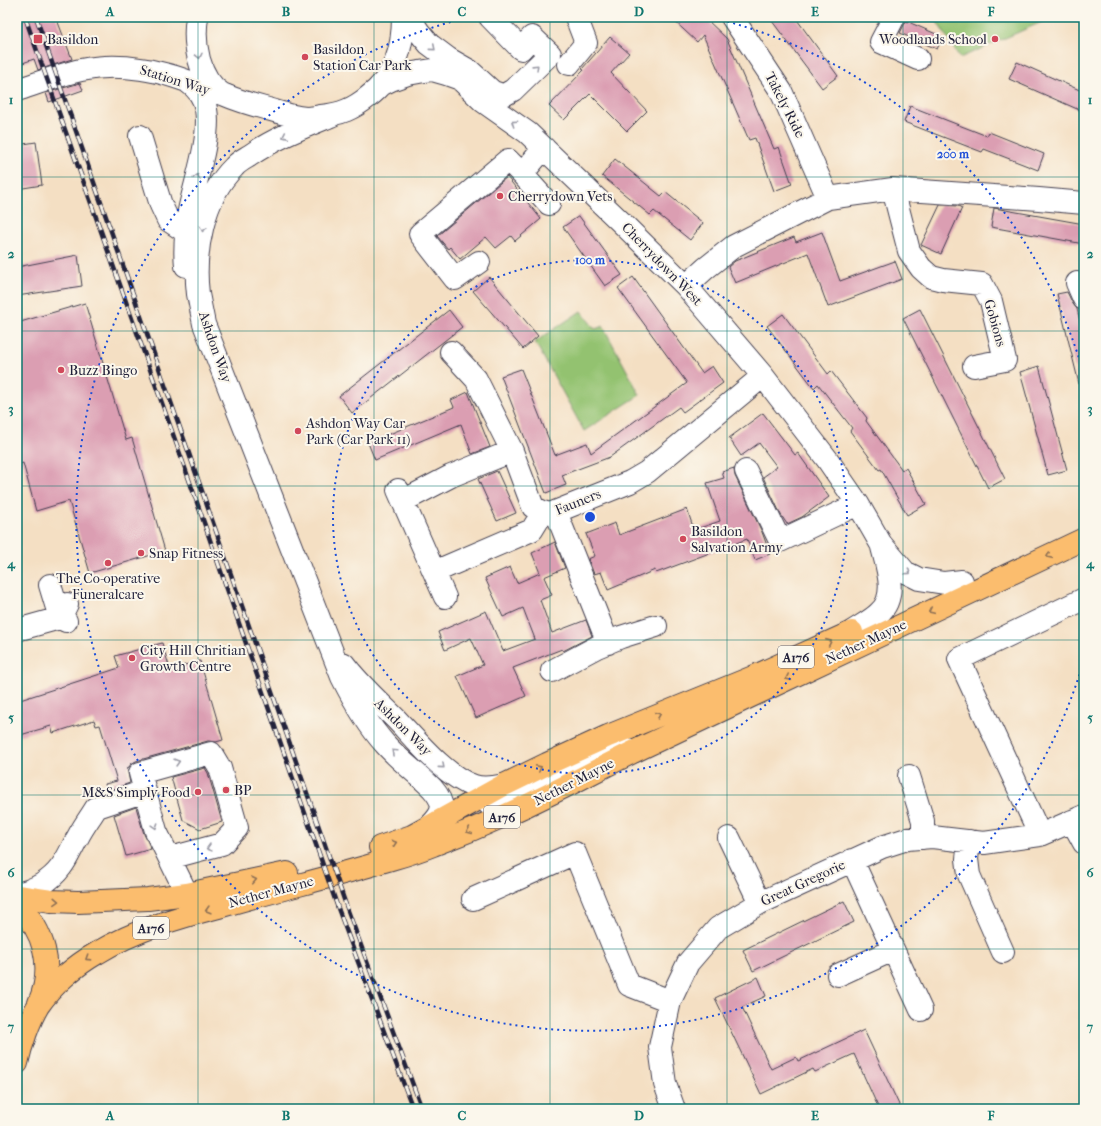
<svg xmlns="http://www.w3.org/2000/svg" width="1101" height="1126" viewBox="0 0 1101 1126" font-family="'IM FELL French Canon',serif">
  <rect width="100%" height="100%" fill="#fbf7ec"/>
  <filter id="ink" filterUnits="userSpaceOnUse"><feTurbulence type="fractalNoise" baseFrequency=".025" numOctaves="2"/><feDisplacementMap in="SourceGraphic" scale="8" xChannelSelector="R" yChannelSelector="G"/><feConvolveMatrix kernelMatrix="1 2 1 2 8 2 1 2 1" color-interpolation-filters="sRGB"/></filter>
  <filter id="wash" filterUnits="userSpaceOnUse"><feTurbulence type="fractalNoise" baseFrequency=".012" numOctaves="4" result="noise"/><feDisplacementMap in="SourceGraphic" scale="16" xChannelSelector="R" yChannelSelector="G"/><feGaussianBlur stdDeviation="0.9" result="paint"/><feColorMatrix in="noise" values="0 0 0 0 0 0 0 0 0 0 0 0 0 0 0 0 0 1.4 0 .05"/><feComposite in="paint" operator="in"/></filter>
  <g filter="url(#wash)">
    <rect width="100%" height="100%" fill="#f4dfc3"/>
    <path fill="#93c270" stroke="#5a7256" d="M 934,17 L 1053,17 L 960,58 Z
      M 581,311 L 595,329 L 603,326 L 640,395 L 584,431 L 535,342 Z"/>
    <g id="blocks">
      <path fill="#db9eb2" d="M 17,17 L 56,17 L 72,59 L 38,70 L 34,59 L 17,65 Z
        M 670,17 L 704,17 L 727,39 L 774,149 L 779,147 L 792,184 L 774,191 L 755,138 L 749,140 L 703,35 L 697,42 Z
        M 769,17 L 795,17 L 838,76 L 822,88 Z
        M 906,21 L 943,37 L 937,49 L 900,33 Z
        M 610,37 L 629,53 L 611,73 L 647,111 L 627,131 L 590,94 L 564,120 L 549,106 L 584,70 L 582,69 Z
        M 1017,62 L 1084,92 L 1084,112 L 1009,79 Z
        M 80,83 L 83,90 L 49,102 L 46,93 Z
        M 910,106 L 987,136 L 989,132 L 1044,154 L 1038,170 L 984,149 L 982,152 L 904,122 Z
        M 36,142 L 42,185 L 17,189 L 17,145 Z
        M 615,159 L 661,196 L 665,192 L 703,223 L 690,240 L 654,211 L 650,215 L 602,176 Z
        M 507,177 L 541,219 L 515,241 L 511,236 L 496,248 L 486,237 L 460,259 L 450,247 L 448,249 L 437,236 Z
        M 940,205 L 958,206 L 962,208 L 941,254 L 921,245 Z
        M 994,208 L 1084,224 L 1084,244 L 991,227 Z
        M 579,216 L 622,275 L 605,286 L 563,227 Z
        M 822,232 L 840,281 L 895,261 L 902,279 L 828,307 L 808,253 L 735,283 L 728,267 L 735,261 L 794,237 L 796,242 Z
        M 78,255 L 82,286 L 17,296 L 17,267 Z
        M 489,277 L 538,336 L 523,349 L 473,291 Z
        M 633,277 L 702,373 L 712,366 L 723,383 L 683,412 L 679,407 L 610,457 L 562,475 L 566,485 L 546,493 L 501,376 L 521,369 L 555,455 L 587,443 L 591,453 L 687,383 L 618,288 Z
        M 1067,292 L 1073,304 L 1077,309 L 1084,338 L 1084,383 L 1079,384 L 1057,294 Z
        M 85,303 L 126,440 L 132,438 L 165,551 L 90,573 L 69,501 L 36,511 L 23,463 L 17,465 L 17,323 Z
        M 920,309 L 1005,479 L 988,488 L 903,318 Z
        M 449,310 L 462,327 L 352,413 L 339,396 Z
        M 783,314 L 828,374 L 831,371 L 867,418 L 866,421 L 902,470 L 906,468 L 926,504 L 907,515 L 881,469 L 879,470 L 850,431 L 852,428 L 818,384 L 814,388 L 767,326 Z
        M 1039,366 L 1067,470 L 1048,475 L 1020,372 Z
        M 468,392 L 490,447 L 472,454 L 461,424 L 375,460 L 368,443 L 454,407 L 451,400 Z
        M 763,413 L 795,455 L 798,453 L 829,497 L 802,517 L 787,524 L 781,515 L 763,477 L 777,467 L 759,443 L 741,456 L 729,438 Z
        M 734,468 L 734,470 L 735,476 L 762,532 L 770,554 L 755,560 L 747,539 L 656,573 L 655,570 L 608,590 L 601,572 L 594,574 L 588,559 L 595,556 L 586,534 L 615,523 L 619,535 L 687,509 L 694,530 L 720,521 L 707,483 L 724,478 L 722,472 Z
        M 497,471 L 516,513 L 497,521 L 478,479 Z
        M 555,542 L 565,568 L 544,577 L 552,595 L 540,600 L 552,633 L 586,620 L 592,636 L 563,651 L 562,649 L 513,668 L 526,696 L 476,718 L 457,676 L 483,665 L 471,638 L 445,650 L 438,632 L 486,611 L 503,651 L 535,639 L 523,608 L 503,617 L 485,578 L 510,567 L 517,583 L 540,573 L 532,553 Z
        M 162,643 L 170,669 L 200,661 L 223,740 L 216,742 L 208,741 L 136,761 L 131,764 L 129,767 L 127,768 L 130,783 L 107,791 L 105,784 L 117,781 L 100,725 L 96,726 L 94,720 L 53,733 L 51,726 L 17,736 L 17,701 L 119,668 L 115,656 Z
        M 205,768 L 208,773 L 222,822 L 200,829 L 183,820 L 171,777 Z
        M 136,807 L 144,834 L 151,849 L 126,856 L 114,815 Z
        M 844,901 L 854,922 L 753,971 L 743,950 Z
        M 758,977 L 766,996 L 742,1007 L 771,1069 L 796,1057 L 798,1061 L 864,1030 L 901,1109 L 879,1109 L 854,1054 L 815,1072 L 813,1069 L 761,1094 L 715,998 Z"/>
    </g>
  </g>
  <g filter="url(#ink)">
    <use href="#blocks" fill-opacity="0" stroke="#423e4f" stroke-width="1"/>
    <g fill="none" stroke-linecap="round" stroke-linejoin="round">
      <defs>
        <path id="minor" d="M 197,17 C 193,43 198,78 222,94
          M 409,17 L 419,32 L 429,44 L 449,59 L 470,71 L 493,92 L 502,95 L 506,94 L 513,90 L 550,54 L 532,37 L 521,49 L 490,17
          M 732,17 L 781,91 L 828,198
          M 894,17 L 881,42 L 918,59
          M 569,64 L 586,43 L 576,17
          M 381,85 L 391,80 L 408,74 L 419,72 L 432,70 L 446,74 L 460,79 L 484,102 L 528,133 L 625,226 L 686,286 L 763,376 L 827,459 L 858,504 L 881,544 L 905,572 L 919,579 L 944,583 L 962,581
          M 17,90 C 38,83 59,75 81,70 C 100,66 122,66 141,69 C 170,73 197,85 225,95 C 239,101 253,105 268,109 C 281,113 293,117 306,118 C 311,118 317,117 321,116 C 341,114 353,109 368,97 C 395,77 403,49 403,17
          M 333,115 C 304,127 275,138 249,156 C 244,159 238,162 234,167 C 203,197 193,253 198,294 C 200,304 202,314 204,324 L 342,677 C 354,701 367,724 385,744 C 399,760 417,773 432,788 C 445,803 445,811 431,825
          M 140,136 L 161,205 L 168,220 L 186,232
          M 544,148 L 522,174 L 549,204
          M 893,189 L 909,251 L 921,268 L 931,277 L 943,280 L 982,284 L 991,301 L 1005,360 L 974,366
          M 479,262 L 455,279 L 420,234 L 508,160 L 522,174
          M 186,266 C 184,247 186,230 189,211 C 195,182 211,138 206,109 C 204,97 197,88 188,82
          M 1077,283 L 1084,299
          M 686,286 L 706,268 L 734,246 L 828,198 L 893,189 L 1039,199 L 1084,203
          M 451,352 L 476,379 L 512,451 L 533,507 L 543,512 L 550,514 L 630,482 L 647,472 L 763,376
          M 746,471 L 780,541 L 858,504
          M 398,490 L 445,597
          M 403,501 L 451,476 L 512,451
          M 556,512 L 608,643
          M 434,572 L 532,530 L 543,512
          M 50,585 L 60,618 L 66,621
          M 17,630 L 60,618 L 67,604
          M 853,631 C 862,625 872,620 879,613 C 898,597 887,567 882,547
          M 344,664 C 359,684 378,701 396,719 C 416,740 446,777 474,786 C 484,789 495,787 504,785
          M 552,671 L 597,647 L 621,637 L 656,626
          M 909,776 L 923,821 L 923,838
          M 489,804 L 509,798 L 591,759 L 614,753 L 628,750
          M 1072,821 L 1084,843
          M 1040,835 L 959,659 L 1084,599
          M 729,838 L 760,903
          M 969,841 L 967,859 L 969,875 L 1003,952
          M 170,858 L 222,844 L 237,828 L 220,768 L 211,753 L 140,773 L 156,831 L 187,894
          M 852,860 L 921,1010
          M 17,894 C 34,890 50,882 61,867 C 68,858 72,847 78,837 C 83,827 90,818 96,808 L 100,806 L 145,791
          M 473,899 L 575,853 L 629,985 L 670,1001
          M 838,975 L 893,950
          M 674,1109 L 665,1084 L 660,1047 L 670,1001 L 688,963 L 718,928 L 760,903 L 882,847 L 907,839 L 932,837 L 984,843 L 1040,835 L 1084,816"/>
        <path id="major" d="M 380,847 L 412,836 L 504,785 L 547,764 L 608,736 L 753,677 L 852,632
          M 17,896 L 51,901 L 78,902 L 148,899 L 187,894 L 287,873
          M 17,903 C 44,931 55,966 39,1003
          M 17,1063 C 21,1045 29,1021 38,1006 C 52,985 76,965 97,953 C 135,930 179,917 222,906 C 273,891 324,879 375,864 C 394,858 414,853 433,845 C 473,830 512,813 550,794 C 585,777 619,758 654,742 C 797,674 941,607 1084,539"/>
      </defs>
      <use href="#minor" stroke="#423e4f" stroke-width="24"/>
      <use href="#major" stroke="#423e4f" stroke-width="24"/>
      <use href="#minor" stroke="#fff" stroke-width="22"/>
      <use href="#major" stroke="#fbbd6e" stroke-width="22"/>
      <defs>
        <path id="rail" d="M 25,17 L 185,468 L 339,911 L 413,1109
          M 36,17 L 193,465 L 347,908 L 422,1109"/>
      </defs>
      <use href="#rail" stroke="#22223b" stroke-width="4.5"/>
      <use href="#rail" stroke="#fbf7ec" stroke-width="3" stroke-dasharray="9" stroke-linecap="butt"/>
    </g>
    <defs><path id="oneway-chevron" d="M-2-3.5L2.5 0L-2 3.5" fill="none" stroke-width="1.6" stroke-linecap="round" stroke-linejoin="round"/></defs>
    <g stroke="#9c9ca7">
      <use href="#oneway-chevron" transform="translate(433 48) rotate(40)"/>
      <use href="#oneway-chevron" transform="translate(199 56) rotate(77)"/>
      <use href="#oneway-chevron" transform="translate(536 67) rotate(-44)"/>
      <use href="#oneway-chevron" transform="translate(514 123) rotate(-146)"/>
      <use href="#oneway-chevron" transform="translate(285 136) rotate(156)"/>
      <use href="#oneway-chevron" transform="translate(197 177) rotate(-77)"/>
      <use href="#oneway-chevron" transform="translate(203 229) rotate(102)"/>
      <use href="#oneway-chevron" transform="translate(908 572) rotate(34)"/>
      <use href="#oneway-chevron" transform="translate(394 752) rotate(-137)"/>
      <use href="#oneway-chevron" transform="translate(177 762) rotate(-16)"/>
      <use href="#oneway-chevron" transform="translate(442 766) rotate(41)"/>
      <use href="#oneway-chevron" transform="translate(155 826) rotate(72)"/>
      <use href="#oneway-chevron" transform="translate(209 848) rotate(165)"/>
    </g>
    <g stroke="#8e7054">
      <use href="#oneway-chevron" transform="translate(1049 556) rotate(155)"/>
      <use href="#oneway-chevron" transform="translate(931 611) rotate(155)"/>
      <use href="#oneway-chevron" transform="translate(829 642) rotate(-24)"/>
      <use href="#oneway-chevron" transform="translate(788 678) rotate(155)"/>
      <use href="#oneway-chevron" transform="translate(658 715) rotate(-22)"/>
      <use href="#oneway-chevron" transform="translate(539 768) rotate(-27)"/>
      <use href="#oneway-chevron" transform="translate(469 831) rotate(157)"/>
      <use href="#oneway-chevron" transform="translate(394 843) rotate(-18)"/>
      <use href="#oneway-chevron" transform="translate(254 880) rotate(-12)"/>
      <use href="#oneway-chevron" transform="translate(56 901) rotate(3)"/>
      <use href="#oneway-chevron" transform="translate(208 910) rotate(164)"/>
      <use href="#oneway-chevron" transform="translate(88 958) rotate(147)"/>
    </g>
  </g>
  <path fill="none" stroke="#0f766e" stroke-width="1" stroke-opacity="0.55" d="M 198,17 L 198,1109M 374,17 L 374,1109M 550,17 L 550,1109M 727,17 L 727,1109M 903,17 L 903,1109M 17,177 L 1084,177M 17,331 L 1084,331M 17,486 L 1084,486M 17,640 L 1084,640M 17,795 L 1084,795M 17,949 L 1084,949"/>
  <g fill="none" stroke="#1d4ed8" stroke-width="2" stroke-dasharray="2 4">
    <circle cx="590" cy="517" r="257"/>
    <path d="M1083 663A514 514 0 1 1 470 17M710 17A514 514 0 0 1 1083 371"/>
  </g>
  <g fill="#d1495b" stroke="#fbf7ec" stroke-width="1.5">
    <rect x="33" y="34" width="10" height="10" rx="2"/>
    <circle cx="995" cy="39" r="4"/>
    <circle cx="305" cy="57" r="4"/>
    <circle cx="500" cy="196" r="4"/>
    <circle cx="61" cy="370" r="4"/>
    <circle cx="298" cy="431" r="4"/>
    <circle cx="683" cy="539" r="4"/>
    <circle cx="141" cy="553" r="4"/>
    <circle cx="108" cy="563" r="4"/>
    <circle cx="132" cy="658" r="4"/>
    <circle cx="226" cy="790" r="4"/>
    <circle cx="198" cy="792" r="4"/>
  </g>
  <g text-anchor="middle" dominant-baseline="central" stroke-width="4" stroke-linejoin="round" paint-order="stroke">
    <g fill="#fbf7ec" stroke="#636270" stroke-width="1">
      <rect x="778" y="646" width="36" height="22" rx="3"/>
      <rect x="484" y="806" width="36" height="22" rx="3"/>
      <rect x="133" y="917" width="36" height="22" rx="3"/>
    </g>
    <g font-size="13" font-weight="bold" fill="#22223b">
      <text x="796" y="657">A176</text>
      <text x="502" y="817">A176</text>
      <text x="151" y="928">A176</text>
    </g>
    <g font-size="14" fill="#22223b" stroke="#fbf7ec" text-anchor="start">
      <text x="47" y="39">Basildon</text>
      <text x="987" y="39" text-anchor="end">Woodlands School</text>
      <text x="313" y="49">Basildon<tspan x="313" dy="16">Station Car Park</tspan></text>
      <text x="508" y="196">Cherrydown Vets</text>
      <text x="69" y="370">Buzz Bingo</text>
      <text x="306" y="423">Ashdon Way Car<tspan x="306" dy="16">Park (Car Park 11)</tspan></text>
      <text x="691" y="531">Basildon<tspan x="691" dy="16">Salvation Army</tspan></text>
      <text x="149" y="553">Snap Fitness</text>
      <text x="108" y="578" text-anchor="middle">The Co-operative<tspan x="108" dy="16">Funeralcare</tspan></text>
      <text x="140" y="650">City Hill Chritian<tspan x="140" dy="16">Growth Centre</tspan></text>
      <text x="234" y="790">BP</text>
      <text x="190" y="792" text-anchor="end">M&amp;S Simply Food</text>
    </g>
    <g font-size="14" fill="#22223b" stroke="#fbf7ec">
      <text transform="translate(175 80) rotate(17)">Station Way</text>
      <text transform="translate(785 105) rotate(63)">Takely Ride</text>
      <text transform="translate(662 264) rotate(46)">Cherrydown West</text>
      <text transform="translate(995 323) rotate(74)">Gobions</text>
      <text transform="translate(215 347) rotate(71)">Ashdon Way</text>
      <text transform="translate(578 502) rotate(-22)">Fauners</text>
      <text transform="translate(866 642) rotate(-25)">Nether Mayne</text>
      <text transform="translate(403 727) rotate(45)">Ashdon Way</text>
      <text transform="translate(574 782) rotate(-27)">Nether Mayne</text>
      <text transform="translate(803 883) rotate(-25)">Great Gregorie</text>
      <text transform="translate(271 892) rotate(-15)">Nether Mayne</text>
    </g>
  </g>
  <circle cx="590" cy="517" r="6" fill="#1d4ed8" stroke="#fbf7ec" stroke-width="2"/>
  <g font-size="12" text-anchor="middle" font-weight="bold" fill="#1d4ed8" stroke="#fbf7ec" stroke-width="4" stroke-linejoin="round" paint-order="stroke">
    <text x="953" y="158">200 m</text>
    <text x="590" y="264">100 m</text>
  </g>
  <rect width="1101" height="1126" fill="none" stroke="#fbf7ec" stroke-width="44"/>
  <rect x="22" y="22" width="1057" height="1082" fill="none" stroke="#0f766e" stroke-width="1.5"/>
  <g font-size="13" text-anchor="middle" font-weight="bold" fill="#0f766e">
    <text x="110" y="16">A</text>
    <text x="286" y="16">B</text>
    <text x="462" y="16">C</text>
    <text x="639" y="16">D</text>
    <text x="815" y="16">E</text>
    <text x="991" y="16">F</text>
    <text x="11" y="104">1</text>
    <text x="1090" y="104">1</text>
    <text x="11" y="258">2</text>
    <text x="1090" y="258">2</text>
    <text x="11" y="413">3</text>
    <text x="1090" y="413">3</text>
    <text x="11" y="568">4</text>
    <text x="1090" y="568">4</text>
    <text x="11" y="722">5</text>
    <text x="1090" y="722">5</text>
    <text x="11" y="877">6</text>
    <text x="1090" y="877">6</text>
    <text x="11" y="1031">7</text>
    <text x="1090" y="1031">7</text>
    <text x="110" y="1120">A</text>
    <text x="286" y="1120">B</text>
    <text x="462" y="1120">C</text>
    <text x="639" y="1120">D</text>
    <text x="815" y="1120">E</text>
    <text x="991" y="1120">F</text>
  </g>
</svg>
